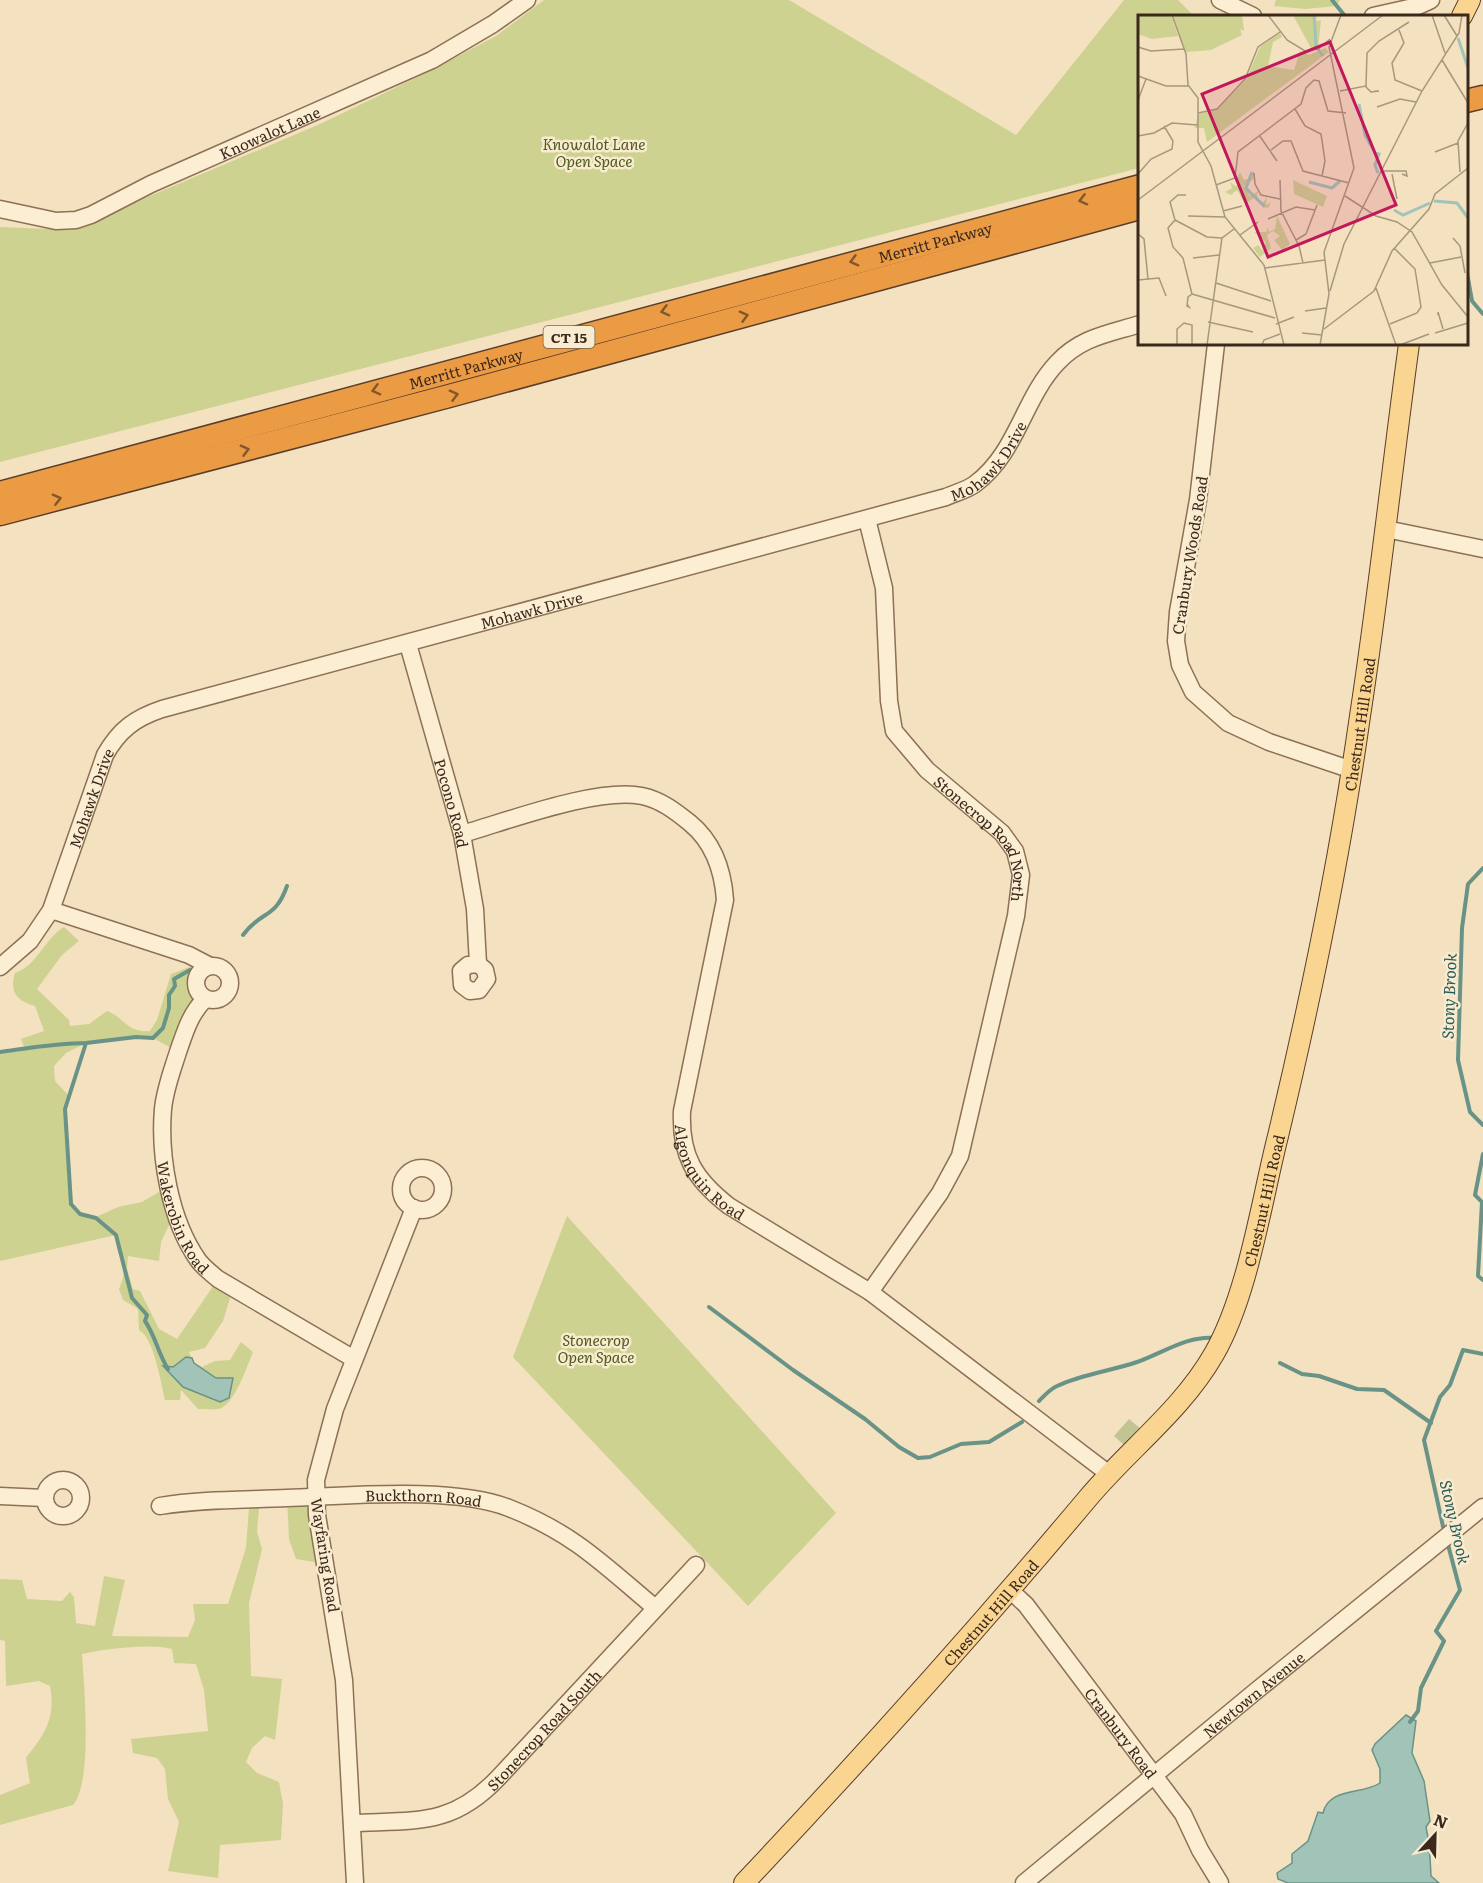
<svg xmlns="http://www.w3.org/2000/svg" width="1483" height="1883" viewBox="0 0 1483 1883" font-family="Literata,serif">
  <rect width="100%" height="100%" fill="#f3e1bf"/>
  <path fill="#cdd291" d="M 544,0 L 789,0 L 1016,135 L 1124,0 L 1178,0 L 1194,16 L 1140,16 L 1139,168 L 0,462 L 0,227 L 49,229 L 98,218 L 171,187 L 320,124 L 426,73 L 496,36 Z
    M 1276,0 L 1340,0 L 1336,6 L 1305,9 L 1274,6 Z
    M 64,927 L 79,941 L 62,955 L 37,989 L 69,1020 L 70,1026 L 89,1024 L 107,1011 C 125,1018 127,1033 150,1031 L 157,1020 L 171,974 L 192,966 L 189,955 L 204,968 L 196,978 L 200,995 L 171,1048 L 153,1038 L 136,1037 L 86,1043 L 66,1053 L 54,1066 L 55,1081 L 70,1097 L 65,1109 L 70,1186 L 74,1210 L 80,1214 L 96,1217 L 118,1207 L 142,1202 L 169,1186 L 171,1221 L 161,1242 L 159,1261 L 128,1256 L 127,1269 L 133,1289 L 140,1291 L 159,1329 L 177,1339 L 214,1285 L 233,1288 L 223,1321 L 205,1348 L 189,1352 L 194,1363 L 202,1367 L 215,1361 L 230,1360 L 241,1342 L 253,1352 C 247,1366 234,1407 218,1409 C 212,1410 204,1409 198,1409 L 181,1390 L 180,1400 L 165,1400 C 161,1383 154,1338 139,1330 L 138,1309 L 123,1300 L 119,1289 C 132,1261 114,1259 116,1235 L 0,1261 L 0,1052 L 25,1049 L 21,1039 L 44,1031 L 35,1006 C 17,1001 9,992 15,973 C 38,965 44,939 64,927 Z
    M 567,1216 L 836,1513 L 748,1606 L 513,1357 Z
    M 315,1497 L 327,1564 L 296,1559 L 289,1539 L 287,1498 Z
    M 249,1508 L 259,1508 L 257,1532 L 262,1549 L 249,1603 L 251,1676 L 282,1679 L 275,1740 L 265,1736 L 252,1748 L 246,1762 L 257,1773 L 279,1782 L 283,1804 L 281,1840 L 220,1845 L 218,1878 L 168,1871 L 179,1822 L 168,1799 L 165,1769 L 157,1758 L 133,1753 L 131,1739 L 208,1731 L 204,1690 L 196,1664 L 174,1663 L 172,1649 C 149,1643 105,1649 82,1654 C 84,1686 93,1782 73,1805 L 0,1825 L 0,1795 L 30,1783 L 26,1758 C 45,1734 56,1718 50,1686 L 39,1681 L 6,1686 L 5,1641 L 0,1640 L 0,1579 L 22,1580 L 27,1599 L 62,1601 L 70,1592 L 74,1597 L 76,1623 L 95,1626 L 104,1576 L 125,1580 L 112,1636 L 188,1637 L 195,1620 L 193,1604 L 228,1604 L 246,1548 Z"/>
  <path fill="#c2c592" d="M 1129,1419 L 1141,1429 L 1125,1446 L 1114,1436 Z"/>
  <path fill="#a2c4b8" stroke="#689386" stroke-width="1.5" d="M 186,1357 L 192,1358 L 194,1363 L 216,1378 L 233,1378 L 229,1398 L 220,1402 L 183,1387 L 163,1366 L 173,1367 Z
    M 1406,1715 L 1416,1721 L 1412,1753 L 1424,1781 L 1430,1821 L 1426,1827 C 1430,1844 1430,1858 1431,1876 L 1439,1883 L 1288,1883 L 1278,1879 L 1277,1873 L 1292,1863 L 1292,1854 L 1308,1841 L 1318,1812 L 1323,1813 C 1329,1787 1362,1795 1380,1783 L 1380,1769 L 1372,1750 L 1375,1744 Z"/>
  <g fill="none" stroke-linecap="round" stroke-linejoin="round">
    <path stroke="#689386" stroke-width="4" d="M 1332,0 L 1345,16
      M 1466,267 L 1472,301 L 1483,314
      M 1483,868 L 1468,884 L 1462,928 L 1458,1060 L 1470,1112 L 1483,1125
      M 243,935 C 261,910 275,920 287,886
      M 0,1052 C 29,1048 57,1043 86,1043
      M 1483,1154 L 1475,1195 L 1482,1202 L 1478,1276 L 1483,1280
      M 709,1307 L 793,1370 L 865,1419 L 899,1447 L 918,1458 L 930,1457 L 961,1444 L 989,1442 L 1022,1422
      M 1280,1363 L 1302,1374 L 1319,1376 L 1357,1389 L 1384,1390 L 1431,1423
      M 168,1369 C 158,1353 155,1335 145,1321 L 147,1315 L 132,1298 L 116,1235 L 96,1218 L 80,1214 L 71,1204 L 65,1109 L 86,1043 L 136,1037 L 153,1038 L 163,1028 L 169,1008 L 169,995 L 175,986 L 174,979 L 190,970
      M 1039,1401 C 1044,1396 1050,1389 1057,1386 C 1082,1374 1111,1371 1137,1362 C 1163,1353 1187,1335 1216,1338
      M 1444,1531 L 1424,1440 L 1440,1397 L 1450,1385 L 1463,1350 L 1483,1354
      M 1410,1722 L 1418,1711 L 1421,1688 L 1444,1641 L 1436,1631 L 1460,1590 L 1447,1541"/>
    <defs>
      <g id="minor">
        <path d="M 1220,0 L 1253,16"/>
        <path d="M 1373,16 L 1418,6 L 1431,0"/>
        <path id="s1" d="M 0,209 L 56,221 L 76,220 L 91,215 L 151,184 L 432,60 L 493,24 L 527,0"/>
        <path d="M 1216,344 L 1198,500 L 1178,612 L 1176,641 L 1180,665 L 1193,692 L 1228,723 L 1269,742 L 1352,770"/>
        <path id="s2" d="M 867,519 L 884,588 L 889,701 L 894,731 L 927,770 L 1002,833 L 1015,851 L 1021,875 L 1016,916 L 960,1156 L 940,1193 L 870,1292"/>
        <path d="M 1386,529 L 1483,549"/>
        <path id="s3" d="M 408,644 L 462,834 L 475,909 L 478,964 L 485,970 L 487,979 L 479,990 L 470,991 L 462,985 L 461,971 L 468,965 L 478,964"/>
        <path id="s4" d="M 462,834 C 508,821 597,787 642,796 C 661,800 675,811 690,823 C 713,842 723,871 725,900 L 682,1111 C 680,1155 694,1179 729,1206 L 870,1292 L 1109,1474"/>
        <path d="M 51,910 L 189,955 L 210,966"/>
        <circle cx="213" cy="983" r="17"/>
        <path id="s5" d="M 0,967 L 30,941 L 51,910 L 105,755 C 119,730 135,718 162,709 L 946,497 C 955,493 967,490 975,484 C 1017,453 1023,399 1057,363 C 1081,337 1108,334 1140,324"/>
        <path id="s6" d="M 205,999 C 190,1014 185,1032 178,1052 C 172,1071 165,1089 163,1109 C 159,1157 170,1220 198,1260 C 203,1267 211,1273 218,1279 L 354,1359"/>
        <circle cx="422" cy="1189" r="21"/>
        <circle cx="63" cy="1498" r="18"/>
        <path d="M 0,1496 L 44,1498"/>
        <path id="s7" d="M 160,1506 C 202,1499 245,1500 287,1498 C 348,1496 453,1486 509,1508 C 573,1533 603,1564 654,1607"/>
        <path id="s8" d="M 1011,1591 L 1026,1605 L 1183,1814 L 1200,1850 L 1220,1883"/>
        <path id="s9" d="M 352,1823 C 416,1820 452,1827 499,1777 L 696,1565"/>
        <path d="M 355,1883 L 344,1680 L 317,1515 L 316,1480 L 335,1409 L 414,1208"/>
        <path id="s10" d="M 1024,1883 L 1256,1691 L 1483,1507"/>
      </g>
      <g id="major">
        <path d="M 1462,16 L 1470,0"/>
        <path id="s11" d="M 744,1883 C 862,1758 977,1630 1088,1498 C 1129,1449 1182,1410 1214,1354 C 1248,1295 1261,1203 1278,1136 C 1311,998 1340,857 1360,716 C 1379,592 1392,468 1409,344"/>
      </g>
      <g id="highway">
        <path d="M 1466,101 L 1483,97"/>
        <path id="s12" d="M 0,493 L 1140,186"/>
        <path d="M 0,514 L 449,396 L 1140,208"/>
      </g>
    </defs>
    <use href="#minor" stroke="#8d7055" stroke-width="19"/>
    <use href="#major" stroke="#5a3e2a" stroke-width="22"/>
    <use href="#highway" stroke="#5a3e2a" stroke-width="25"/>
    <use href="#minor" stroke="#fceed3" stroke-width="16"/>
    <use href="#major" stroke="#fad592" stroke-width="20"/>
    <use href="#highway" stroke="#ec9b45" stroke-width="22"/>
  </g>
  <defs><path id="oneway-chevron" d="M-2-3.5L2.5 0L-2 3.5" fill="none" stroke-width="1.6" stroke-linecap="round" stroke-linejoin="round" transform="scale(1.5)"/></defs>
  <g stroke="#82572c">
    <use href="#oneway-chevron" transform="translate(1083 200) rotate(166)"/>
    <use href="#oneway-chevron" transform="translate(854 261) rotate(165)"/>
    <use href="#oneway-chevron" transform="translate(665 311) rotate(165)"/>
    <use href="#oneway-chevron" transform="translate(744 316) rotate(-15)"/>
    <use href="#oneway-chevron" transform="translate(376 390) rotate(165)"/>
    <use href="#oneway-chevron" transform="translate(454 395) rotate(-15)"/>
    <use href="#oneway-chevron" transform="translate(245 450) rotate(-15)"/>
    <use href="#oneway-chevron" transform="translate(57 499) rotate(-14)"/>
  </g>
  <g text-anchor="middle" dominant-baseline="central" stroke-width="5" stroke-linejoin="round" paint-order="stroke">
    <rect fill="#f9ebcf" stroke="#746351" stroke-width="1.5" x="543.5" y="326" width="51" height="22" rx="4.5"/>
    <g font-size="14" font-weight="bold" fill="#3b291b">
      <text x="569" y="337">CT 15</text>
    </g>
    <g font-size="15" fill="#3b291b" stroke="#f9ebcf">
      <text stroke="none"><textPath href="#s1" startOffset="290">Knowalot Lane</textPath></text>
      <text stroke="none"><textPath href="#s12" startOffset="968">Merritt Parkway</textPath></text>
      <text stroke="none"><textPath href="#s12" startOffset="482">Merritt Parkway</textPath></text>
      <text stroke="none"><textPath href="#s5" startOffset="1186">Mohawk Drive</textPath></text>
      <text transform="translate(1189 555) rotate(-81)">Cranbury Woods Road</text>
      <text stroke="none"><textPath href="#s5" startOffset="699">Mohawk Drive</textPath></text>
      <text stroke="none"><textPath href="#s11" startOffset="1356">Chestnut Hill Road</textPath></text>
      <text stroke="none"><textPath href="#s5" startOffset="196">Mohawk Drive</textPath></text>
      <text stroke="none"><textPath href="#s3" startOffset="165">Pocono Road</textPath></text>
      <text stroke="none"><textPath href="#s2" startOffset="358">Stonecrop Road North</textPath></text>
      <text stroke="none"><textPath href="#s4" startOffset="614">Algonquin Road</textPath></text>
      <text stroke="none"><textPath href="#s11" startOffset="870">Chestnut Hill Road</textPath></text>
      <text stroke="none"><textPath href="#s6" startOffset="231">Wakerobin Road</textPath></text>
      <text stroke="none"><textPath href="#s7" startOffset="264">Buckthorn Road</textPath></text>
      <text transform="translate(326 1555) rotate(81)">Wayfaring Road</text>
      <text stroke="none"><textPath href="#s11" startOffset="366">Chestnut Hill Road</textPath></text>
      <text stroke="none"><textPath href="#s10" startOffset="297">Newtown Avenue</textPath></text>
      <text stroke="none"><textPath href="#s9" startOffset="225">Stonecrop Road South</textPath></text>
      <text stroke="none"><textPath href="#s8" startOffset="180">Cranbury Road</textPath></text>
    </g>
    <g font-size="15" font-style="italic" fill="#4e5a1f" stroke="#f9ebcf">
      <text x="594" y="143">Knowalot Lane<tspan x="594" dy="17">Open Space</tspan></text>
      <text x="596" y="1339">Stonecrop<tspan x="596" dy="17">Open Space</tspan></text>
    </g>
    <g font-size="16" font-style="italic" fill="#295c57" stroke="#f9ebcf">
      <text transform="translate(1448 996) rotate(-88)">Stony Brook</text>
      <text transform="translate(1456 1522) rotate(77)">Stony Brook</text>
    </g>
  </g>
  <g transform="translate(1138 15)">
    <rect width="330" height="330" fill="#f3e1bf"/>
    <path d="M 0,0 L 33,0 L 40,21 L 14,24 L 0,19 ZM 34,0 L 104,0 L 106,16 L 102,14 L 104,20 L 73,35 L 48,37 ZM 155,0 L 179,0 L 178,6 L 183,5 L 180,33 L 174,35 ZM 142,18 L 144,22 L 135,27 L 130,51 L 156,55 L 162,36 L 171,40 L 187,33 L 191,37 L 69,127 L 66,113 L 57,113 L 60,99 L 80,94 L 108,65 L 122,32 ZM 116,155 L 116,164 L 106,171 L 112,181 L 120,176 L 119,184 L 124,189 L 129,182 L 128,190 L 133,187 L 130,194 L 117,182 L 107,189 L 99,175 L 93,180 L 87,177 L 94,173 L 92,167 L 97,171 L 102,169 L 99,163 L 102,157 L 106,165 L 113,163 ZM 155,165 L 189,181 L 185,192 L 156,179 ZM 139,201 L 152,229 L 144,235 L 136,225 L 142,221 L 135,216 L 129,220 L 133,233 L 122,242 L 115,233 L 120,230 L 125,236 L 128,227 L 116,217 L 128,217 L 130,212 L 131,217 L 137,214 Z" fill="#cdd291"/>
    <path fill="none" stroke="#a2c4b8" stroke-width="3" d="M 176,0 L 178,31 L 185,41M 320,23 L 330,53M 221,89 L 227,120 L 237,138 L 241,139 L 237,150 L 240,158M 114,157 L 108,173 L 127,192M 171,167 L 194,173 L 202,166M 296,186 L 319,188 L 330,203M 256,195 L 265,200 L 292,188"/>
    <path fill="none" stroke="#a9977d" stroke-width="1.5" d="M 34,0 L 48,39 L 50,70 L 60,83 L 60,127 L 73,151 L 87,202 L 126,250 L 146,330M 130,0 L 149,25 L 167,36 L 180,34 L 192,24M 294,0 L 307,38M 306,0 L 319,21M 261,15 L 266,28 L 254,48 L 257,65 L 284,76M 0,32 L 13,36 L 46,34M 304,45 L 330,88M 0,61 L 28,71 L 51,71M 227,71 L 233,77 L 241,76 L 237,76M 202,76 L 228,71 L 229,38 L 241,26 L 271,7M 0,85 L 8,64M 239,92 L 262,84 L 278,87M 157,94 L 167,111 L 183,119 L 187,146 L 184,161M 60,98 L 79,94 L 107,64 L 120,32 L 142,17M 121,120 L 139,146M 0,121 L 16,118 L 34,108 L 59,110M 133,135 L 145,126 L 153,126 L 165,156 L 211,168M 297,137 L 320,128M 246,156 L 268,156 L 269,161 L 264,159M 322,157 L 320,126 L 330,108M 116,158 L 117,169 L 123,180 L 142,184M 0,159 L 13,144 L 34,134 L 35,126 L 26,111M 254,159 L 259,184M 142,169 L 142,165 L 143,196 L 161,231 L 165,248M 78,170 L 97,163 L 100,137 L 163,89 L 168,73 L 176,65 L 181,66 L 190,96 L 208,98M 207,181 L 238,201 L 259,207 L 274,217 L 304,270 L 330,302M 0,185 L 245,0M 85,196 L 104,191M 50,201 L 87,202M 130,204 L 158,192 L 177,195M 37,205 L 30,213 L 35,232 L 45,243 L 54,279 L 50,282 L 49,291 L 51,292 L 49,289M 37,205 L 69,222 L 84,223M 37,205 L 32,187 L 40,180 L 48,180M 0,219 L 6,224 L 10,264M 102,220 L 120,207M 315,223 L 322,231 L 327,258M 158,225 L 168,219 L 179,190M 55,243 L 81,240M 292,248 L 323,242M 127,253 L 187,245M 0,265 L 21,263 L 28,281 L 27,278M 78,268 L 133,286M 238,273 L 258,330M 192,276 L 206,229 L 284,76 L 321,18 L 324,0M 54,279 L 137,303M 167,296 L 188,293M 300,300 L 300,297 L 305,314M 70,307 L 115,317M 138,309 L 156,302M 252,309 L 279,298 L 283,292 L 277,254 L 256,233M 186,314 L 236,276 L 254,236 L 291,194 L 297,179 L 330,153M 164,318 L 184,320M 297,318 L 330,308M 39,330 L 39,314 L 46,308 L 54,310 L 54,330M 69,330 L 84,223 L 96,214M 124,330 L 126,325 L 142,319M 182,330 L 191,279 L 186,237 L 216,153 L 191,32 L 203,0M 262,330 L 291,319"/>
    <path fill="#c2185b" fill-opacity="0.15" stroke="#c2185b" stroke-width="3" d="M 192,27 L 258,190 L 130,242 L 64,79 Z"/>
    <rect width="330" height="330" fill="none" stroke="#3b291b" stroke-width="3"/>
  </g>
  <g transform="translate(1435 1835) rotate(22)" stroke="#f9ebcf" stroke-width="4.5" paint-order="stroke">
  <path d="M0-4.5L10 22L0 15L-10 22Z" fill="#3b291b"/>
  <text y="-9" font-size="16" font-weight="bold" text-anchor="middle" fill="#3b291b">N</text>
  </g>
</svg>
